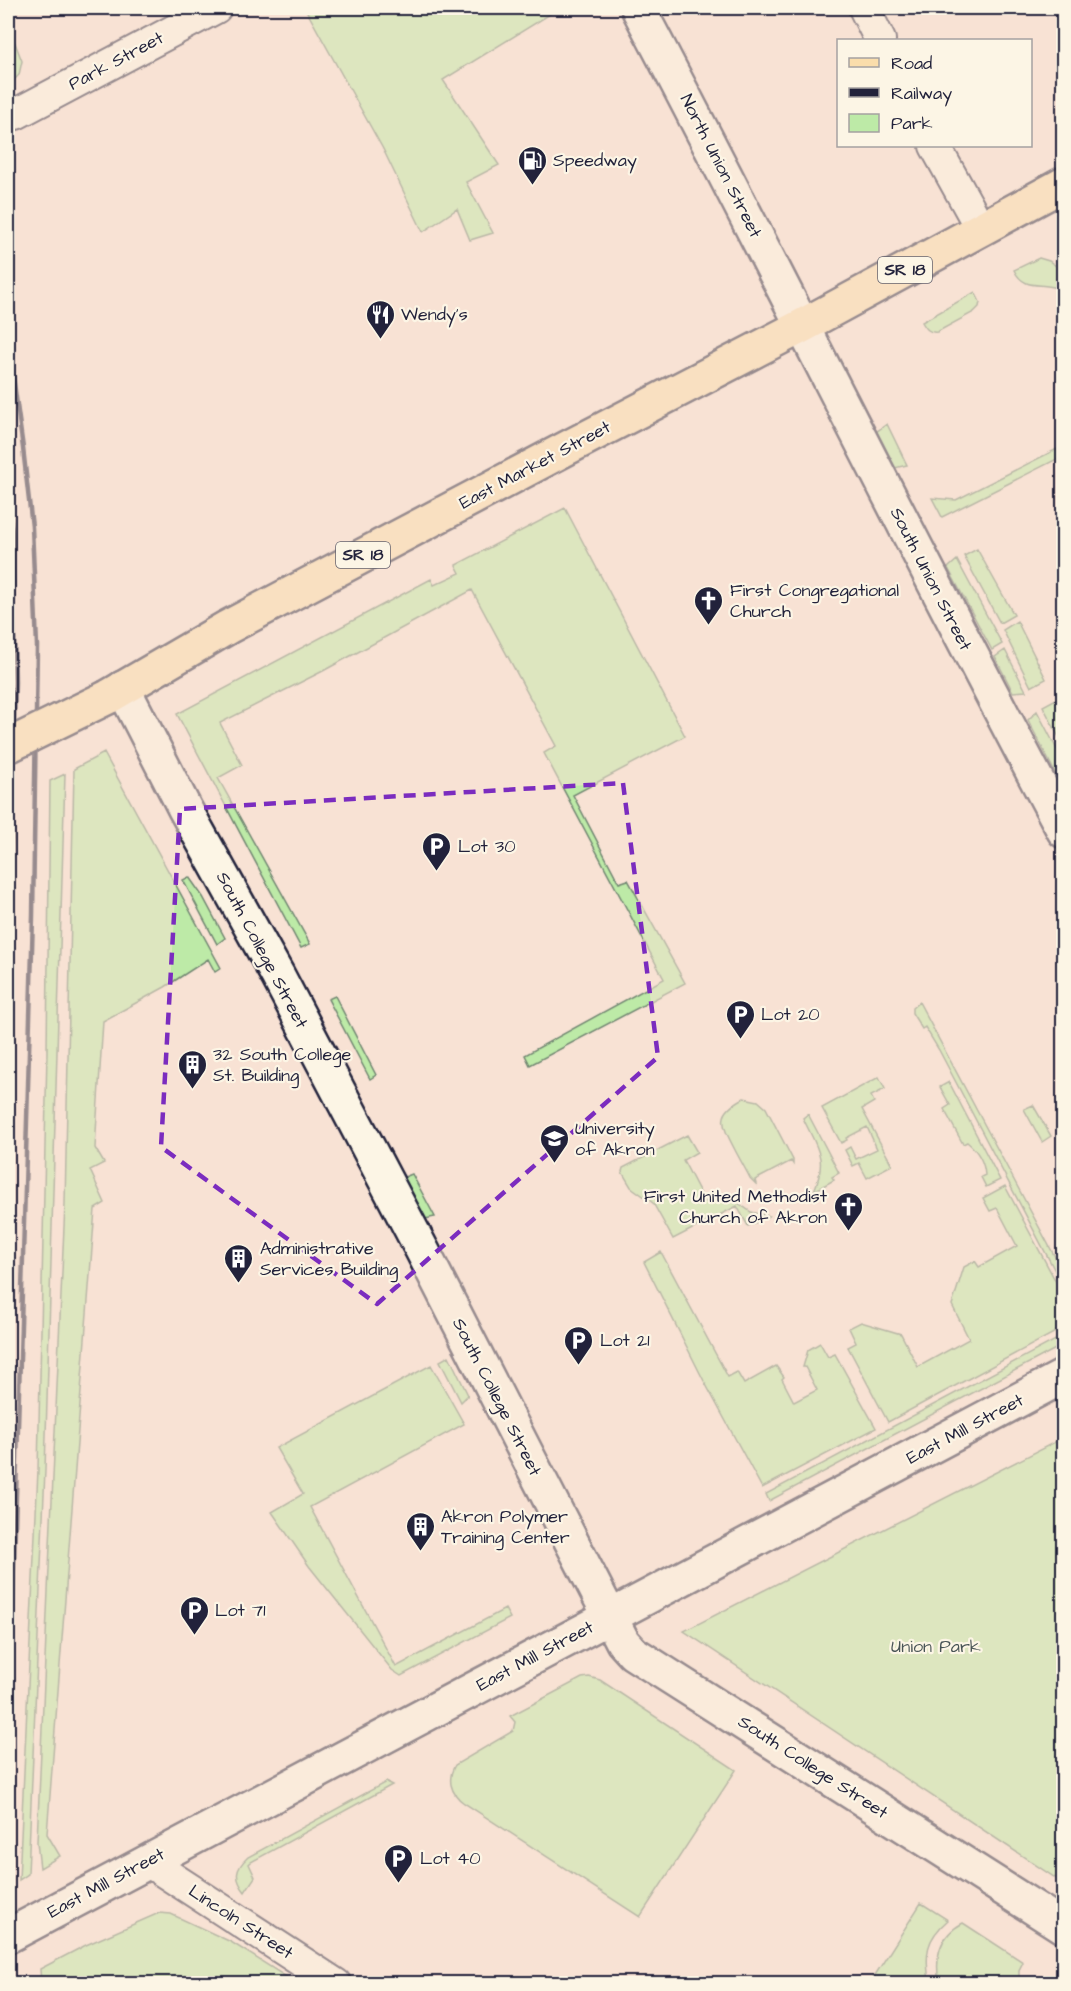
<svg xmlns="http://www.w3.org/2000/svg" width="1071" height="1991" viewBox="0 0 1071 1991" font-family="'Architects Daughter',sans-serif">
  <rect width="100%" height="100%" fill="#f8e2d4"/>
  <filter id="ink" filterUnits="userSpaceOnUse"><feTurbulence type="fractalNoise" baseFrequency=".0167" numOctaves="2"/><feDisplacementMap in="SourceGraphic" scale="12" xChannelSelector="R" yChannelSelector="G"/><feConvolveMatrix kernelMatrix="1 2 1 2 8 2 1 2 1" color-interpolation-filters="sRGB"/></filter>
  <g filter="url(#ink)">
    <path fill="#bdeaa7" stroke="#708671" stroke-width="1.5" d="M 305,8 L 560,8 L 443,80 L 499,165 L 466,182 L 493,233 L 470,240 L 457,209 L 423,232 L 383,149 Z
      M 8,25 L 22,61 L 19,75 L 8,86 Z
      M 1039,258 L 1049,261 L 1063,271 L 1063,291 C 1044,279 1026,294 1014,270 Z
      M 975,292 L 980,302 L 979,307 L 974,312 L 937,332 C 929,333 926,329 922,322 Z
      M 887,424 L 907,465 L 895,468 L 876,432 Z
      M 1057,449 L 1061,457 L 942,517 L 932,498 L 956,500 Z
      M 565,508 L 685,736 L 573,795 L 619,883 L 628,880 L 685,983 L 530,1065 L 525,1055 L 664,979 L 544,753 L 556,746 L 472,590 L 323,671 L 220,723 L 242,765 L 218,778 L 310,944 L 301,948 L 177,714 L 431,579 L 434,585 L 460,573 L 456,565 Z
      M 977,549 L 1014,615 L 1000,623 L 964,556 Z
      M 957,560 L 1002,644 L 992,650 L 948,568 Z
      M 1017,621 L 1046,679 L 1031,687 L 1003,630 Z
      M 1005,650 L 1026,691 L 1013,692 L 995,657 Z
      M 1056,699 L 1063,714 L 1063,745 L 1043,706 Z
      M 1037,711 L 1063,761 L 1063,788 L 1028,720 Z
      M 104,753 L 221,968 L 215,972 L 208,959 L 165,987 L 103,1021 L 95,1148 L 104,1163 L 90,1170 L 105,1203 L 95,1209 L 47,1834 L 60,1856 L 40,1868 L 37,1842 L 65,1204 L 74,769 Z
      M 65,774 L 45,1470 L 28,1874 L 19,1880 L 38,1470 L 47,1052 L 50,781 Z
      M 189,877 L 203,897 L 225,938 L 217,944 L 183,880 Z
      M 335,996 L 376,1075 L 370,1079 L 328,999 Z
      M 919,1002 L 1063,1272 L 1063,1286 L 939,1050 L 925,1027 L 922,1029 L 912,1013 L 912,1008 Z
      M 879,1077 L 885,1089 L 871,1096 L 874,1102 L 862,1109 L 892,1165 L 867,1178 L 859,1163 L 853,1166 L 845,1150 L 850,1147 L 856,1159 L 877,1149 L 867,1127 L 846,1138 L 847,1140 L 841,1143 L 822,1108 Z
      M 949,1082 L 1000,1180 L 986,1187 L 981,1177 L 985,1175 C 984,1161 978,1151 967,1142 L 963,1144 L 944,1109 L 950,1105 L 940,1087 Z
      M 744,1098 L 758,1101 L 766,1108 L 793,1160 L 793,1164 L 791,1161 L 755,1180 L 756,1184 L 750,1178 C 745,1168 739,1158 734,1148 C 721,1123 716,1113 744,1098 Z
      M 1033,1105 L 1051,1136 L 1042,1142 L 1024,1109 Z
      M 808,1114 L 839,1173 L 832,1177 L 834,1180 L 814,1191 C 828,1158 817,1148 803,1118 Z
      M 687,1135 L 697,1152 L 683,1160 L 705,1202 L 724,1193 L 751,1212 L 769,1216 L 748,1226 L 737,1206 L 673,1239 L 653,1203 L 631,1187 L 622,1172 L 623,1168 Z
      M 412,1174 L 435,1217 L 425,1219 L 402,1178 Z
      M 1005,1186 L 1063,1295 L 1063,1328 L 888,1422 L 848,1347 L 856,1343 L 849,1328 L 861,1322 L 901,1334 L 918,1367 L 969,1339 L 952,1305 L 964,1267 L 975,1261 L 979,1267 L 1017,1246 L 997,1208 L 990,1211 L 983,1198 Z
      M 661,1252 L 728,1377 L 737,1372 L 744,1384 L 776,1366 L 784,1377 L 782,1379 L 794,1402 L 817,1390 L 805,1367 L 803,1367 L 808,1350 L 820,1343 L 828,1357 L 835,1354 L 876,1428 L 762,1488 L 704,1381 L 644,1262 Z
      M 1063,1336 L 1063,1345 L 769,1501 L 766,1494 Z
      M 449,1356 L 468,1395 L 461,1402 L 440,1361 Z
      M 431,1365 L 464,1424 L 310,1507 L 396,1667 L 505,1609 L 510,1618 L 401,1676 L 392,1670 L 309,1566 L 272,1512 L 303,1494 L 276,1448 Z
      M 1063,1438 L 1063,1883 L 684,1631 Z
      M 589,1677 L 600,1680 L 736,1770 L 640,1917 L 464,1803 C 450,1793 447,1779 455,1765 L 513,1731 L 515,1722 L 510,1716 L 582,1678 Z
      M 386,1782 L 392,1785 L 251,1862 L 249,1864 L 255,1877 L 245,1892 C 234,1878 235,1869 248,1857 Z
      M 921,1903 L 948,1920 C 924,1941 926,1954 929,1983 L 870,1983 Z
      M 159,1913 L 171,1914 L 231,1942 L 296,1983 L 243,1983 L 216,1977 L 212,1984 L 41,1983 L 40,1969 L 86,1945 Z
      M 963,1923 L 1023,1962 L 1019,1970 L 1019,1980 L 1006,1984 L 939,1983 C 935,1958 938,1936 963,1923 Z"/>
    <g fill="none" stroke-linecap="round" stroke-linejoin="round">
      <defs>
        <path id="minor" d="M 864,8 L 880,40
          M 16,114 L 216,8
          M 935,146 L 981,229
          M 147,1861 L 336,1984"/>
        <path id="tertiary" d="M 638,8 C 782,281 918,558 1064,831
          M 123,688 L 185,809 L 278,976 L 421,1248 L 623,1642 L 633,1653 L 1064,1927
          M 8,1936 L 1064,1376"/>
        <path id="primary" d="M 108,697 L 228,627 L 567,448 L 802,326 L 1064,184"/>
      </defs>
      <use href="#minor" stroke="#22223b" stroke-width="34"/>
      <use href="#tertiary" stroke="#22223b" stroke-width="38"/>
      <use href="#primary" stroke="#22223b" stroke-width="38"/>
      <use href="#minor" stroke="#fcf5e5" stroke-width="30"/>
      <use href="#tertiary" stroke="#fcf5e5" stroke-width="33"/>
      <use href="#primary" stroke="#faddab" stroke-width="33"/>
      <path stroke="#22223b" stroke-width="4.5" d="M 8,340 L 23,448 L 32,527 L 37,646 L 33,916 L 8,1767
        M 8,490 L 12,532 L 15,682 L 8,949"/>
      <defs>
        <path id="primary-bridge" d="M 8,746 L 108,697"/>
      </defs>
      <use href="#primary-bridge" stroke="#22223b" stroke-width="38" stroke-linecap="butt"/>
      <use href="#primary-bridge" stroke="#faddab" stroke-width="33"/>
    </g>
  </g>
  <path d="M0 0H1071V1991H0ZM 623,783 L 658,1057 L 377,1304 L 161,1147 L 180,809 Z" fill="#f8e2d4" fill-opacity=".55" fill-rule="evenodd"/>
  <path fill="none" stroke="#7b2cbf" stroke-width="4.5" stroke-dasharray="12 8" stroke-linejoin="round" d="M 623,783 L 658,1057 L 377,1304 L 161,1147 L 180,809 Z"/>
  <defs>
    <symbol id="fuel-pin" viewBox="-11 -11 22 30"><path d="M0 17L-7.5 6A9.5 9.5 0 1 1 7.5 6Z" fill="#22223b" stroke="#fcf5e5"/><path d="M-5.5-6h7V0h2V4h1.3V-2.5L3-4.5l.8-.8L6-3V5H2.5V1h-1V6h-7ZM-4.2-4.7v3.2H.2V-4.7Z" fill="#fff"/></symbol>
    <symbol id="restaurant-pin" viewBox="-11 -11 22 30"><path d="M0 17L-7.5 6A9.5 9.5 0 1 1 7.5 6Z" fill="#22223b" stroke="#fcf5e5"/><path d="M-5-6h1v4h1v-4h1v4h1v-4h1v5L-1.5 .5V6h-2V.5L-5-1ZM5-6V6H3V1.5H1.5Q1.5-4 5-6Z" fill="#fff"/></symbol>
    <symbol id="church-pin" viewBox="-11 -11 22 30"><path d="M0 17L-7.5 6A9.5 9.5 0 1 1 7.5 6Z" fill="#22223b" stroke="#fcf5e5"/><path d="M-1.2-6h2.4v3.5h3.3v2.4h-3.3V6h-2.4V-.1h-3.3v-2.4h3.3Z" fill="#fff"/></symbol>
    <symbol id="parking-pin" viewBox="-11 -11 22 30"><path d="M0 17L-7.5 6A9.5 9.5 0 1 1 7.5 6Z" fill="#22223b" stroke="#fcf5e5"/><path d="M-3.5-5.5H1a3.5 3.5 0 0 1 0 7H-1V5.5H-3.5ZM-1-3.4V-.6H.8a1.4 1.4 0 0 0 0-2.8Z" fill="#fff"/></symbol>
    <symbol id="building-pin" viewBox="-11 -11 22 30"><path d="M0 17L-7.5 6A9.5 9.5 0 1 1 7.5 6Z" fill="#22223b" stroke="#fcf5e5"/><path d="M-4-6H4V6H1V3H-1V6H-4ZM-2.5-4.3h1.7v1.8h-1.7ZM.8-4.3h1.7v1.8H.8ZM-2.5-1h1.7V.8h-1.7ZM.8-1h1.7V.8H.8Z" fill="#fff"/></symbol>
    <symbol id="university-pin" viewBox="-11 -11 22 30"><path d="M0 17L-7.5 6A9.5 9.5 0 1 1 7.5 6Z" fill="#22223b" stroke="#fcf5e5"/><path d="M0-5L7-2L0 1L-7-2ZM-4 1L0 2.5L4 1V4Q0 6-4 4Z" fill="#fff"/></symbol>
  </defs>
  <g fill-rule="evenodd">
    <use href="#fuel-pin" x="516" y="144" width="33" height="45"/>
    <use href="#restaurant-pin" x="364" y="298" width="33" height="45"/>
    <use href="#church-pin" x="692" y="584" width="33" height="45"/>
    <use href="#parking-pin" x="420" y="830" width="33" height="45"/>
    <use href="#parking-pin" x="724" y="998" width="33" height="45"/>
    <use href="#building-pin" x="176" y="1048" width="33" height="45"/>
    <use href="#university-pin" x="538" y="1122" width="33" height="45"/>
    <use href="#church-pin" x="832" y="1190" width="33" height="45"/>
    <use href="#building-pin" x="222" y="1242" width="33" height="45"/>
    <use href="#parking-pin" x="562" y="1324" width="33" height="45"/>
    <use href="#building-pin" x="404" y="1510" width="33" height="45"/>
    <use href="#parking-pin" x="178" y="1594" width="33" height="45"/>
    <use href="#parking-pin" x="382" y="1842" width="33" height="45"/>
  </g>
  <g text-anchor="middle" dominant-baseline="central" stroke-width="4.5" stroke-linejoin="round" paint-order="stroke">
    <g fill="#fcf5e5" stroke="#63616e" stroke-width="1.5">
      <rect x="878" y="257" width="54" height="26" rx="4.5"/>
      <rect x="336" y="542" width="54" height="26" rx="4.5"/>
    </g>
    <g font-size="16" font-weight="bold" fill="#22223b">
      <text x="905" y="270">SR 18</text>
      <text x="363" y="555">SR 18</text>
    </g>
    <g font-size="18" fill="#22223b" stroke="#fcf5e5">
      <text transform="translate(116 61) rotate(-28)">Park Street</text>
      <text transform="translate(721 166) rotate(63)">North Union Street</text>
      <text transform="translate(535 465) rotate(-28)">East Market Street</text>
      <text transform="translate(931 579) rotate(63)">South Union Street</text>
      <text transform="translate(262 950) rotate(62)">South College Street</text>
      <text transform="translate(497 1397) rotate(63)">South College Street</text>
      <text transform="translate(965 1429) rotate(-28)">East Mill Street</text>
      <text transform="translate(535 1656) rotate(-28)">East Mill Street</text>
      <text transform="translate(813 1767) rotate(33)">South College Street</text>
      <text transform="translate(106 1883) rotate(-28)">East Mill Street</text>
      <text transform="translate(241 1922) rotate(33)">Lincoln Street</text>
    </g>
    <g font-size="18" fill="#22223b" stroke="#fcf5e5" text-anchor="start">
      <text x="553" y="160">Speedway</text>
      <text x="401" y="314">Wendy's</text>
      <text x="730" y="590">First Congregational<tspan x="730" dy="21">Church</tspan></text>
      <text x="458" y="846">Lot 30</text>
      <text x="761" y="1014">Lot 20</text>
      <text x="213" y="1054">32 South College<tspan x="213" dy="21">St. Building</tspan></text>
      <text x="575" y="1128">University<tspan x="575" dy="21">of Akron</tspan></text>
      <text x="827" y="1196" text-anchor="end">First United Methodist<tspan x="827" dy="21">Church of Akron</tspan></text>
      <text x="260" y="1248">Administrative<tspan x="260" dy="21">Services Building</tspan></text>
      <text x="600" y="1340">Lot 21</text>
      <text x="441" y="1516">Akron Polymer<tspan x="441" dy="21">Training Center</tspan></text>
      <text x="215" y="1610">Lot 71</text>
      <text x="420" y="1858">Lot 40</text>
    </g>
    <g font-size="18" fill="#495456" stroke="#fcf5e5">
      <text x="936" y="1646">Union Park</text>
    </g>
  </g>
  <rect width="1071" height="1991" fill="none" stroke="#fcf5e5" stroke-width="30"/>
  <rect x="15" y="15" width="1041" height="1961" fill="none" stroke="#22223b" stroke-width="2" filter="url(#ink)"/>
  <rect x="837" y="39" width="195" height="108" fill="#fcf5e5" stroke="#a5a1a1" stroke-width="1.5"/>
  <rect x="849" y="58" width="30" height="9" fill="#faddab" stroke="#a5a1a1" stroke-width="1.5"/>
  <text x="891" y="69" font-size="18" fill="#22223b">Road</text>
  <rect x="849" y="88" width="30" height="9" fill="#22223b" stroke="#a5a1a1" stroke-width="1.5"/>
  <text x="891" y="99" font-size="18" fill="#22223b">Railway</text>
  <rect x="849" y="114" width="30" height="18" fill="#bdeaa7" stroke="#a5a1a1" stroke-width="1.5"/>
  <text x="891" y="129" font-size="18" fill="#22223b">Park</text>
</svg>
